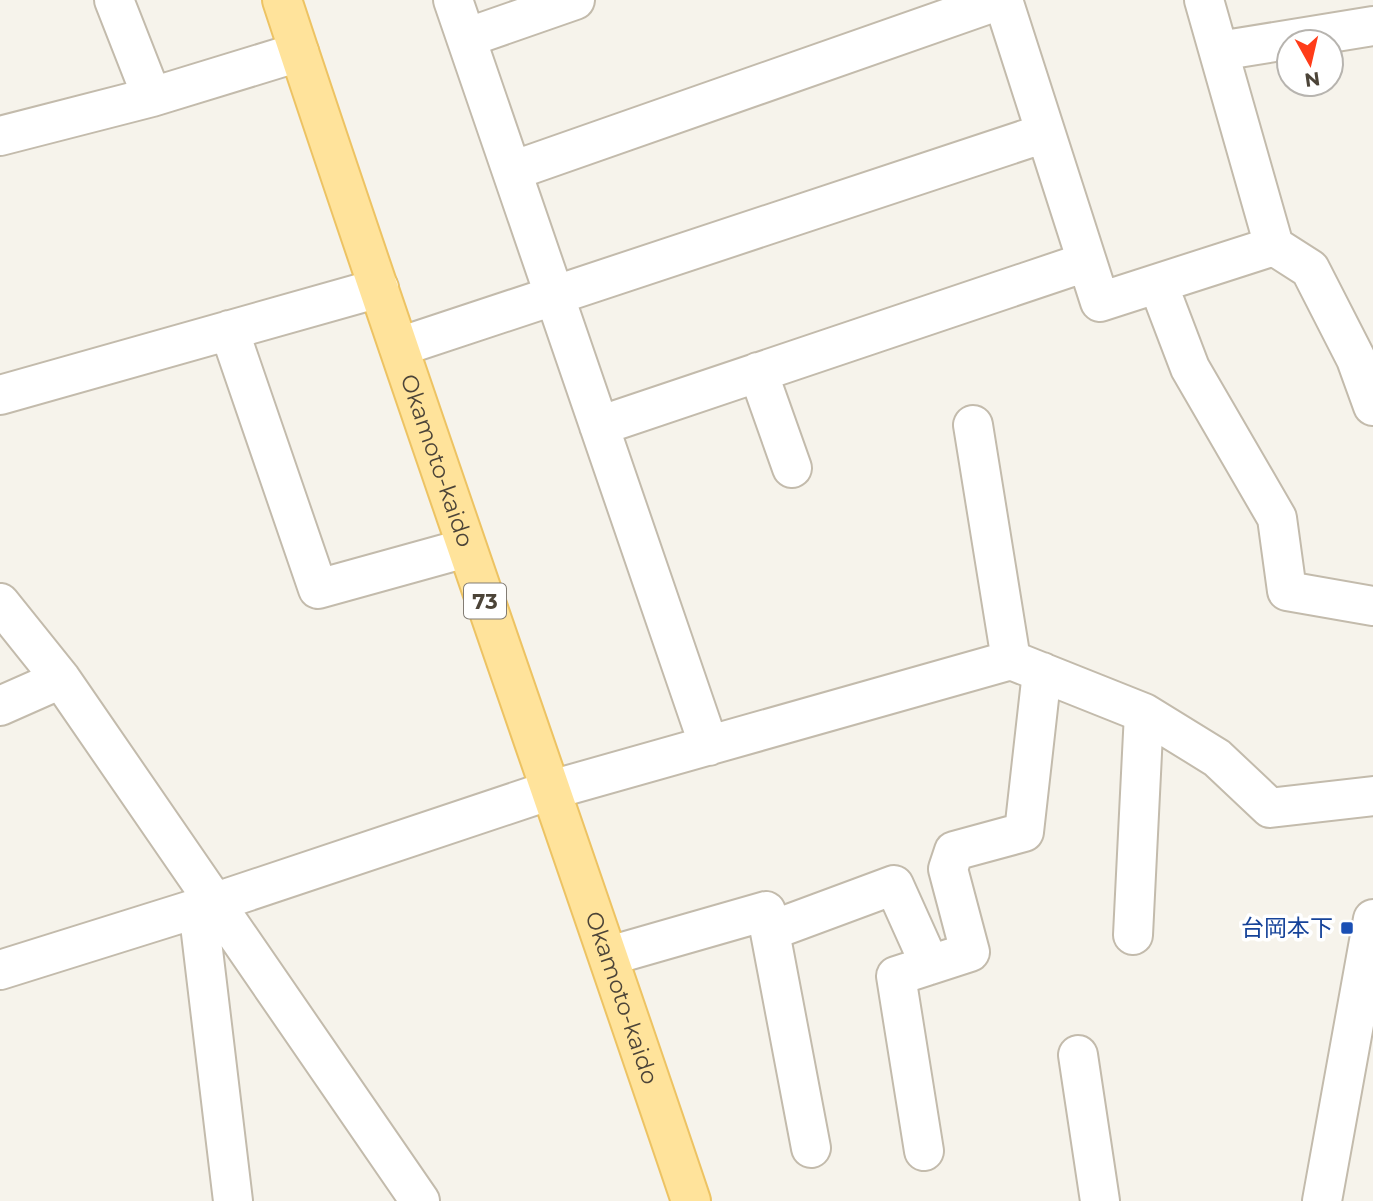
<svg xmlns="http://www.w3.org/2000/svg" width="1373" height="1201" viewBox="0 0 1373 1201" font-family="Montserrat,'Noto Sans JP',sans-serif">
  <rect width="100%" height="100%" fill="#f6f3eb"/>
  <g fill="none" stroke-linecap="round" stroke-linejoin="round">
    <defs>
      <path id="minor" d="M 114,0 L 152,97
        M 453,0 L 709,746
        M 1003,0 L 1100,302 L 1274,246 L 1204,0
        M 466,38 L 575,0
        M 1219,51 L 1373,26
        M 0,136 L 152,97 L 299,52
        M 512,171 L 1000,0
        M 1274,246 L 1310,269 L 1356,359 L 1373,406
        M 1158,284 L 1190,368 L 1277,518 L 1287,591 L 1373,606
        M 229,330 L 318,589 L 466,548
        M 399,347 L 1045,133
        M 758,372 L 792,468
        M 0,395 L 379,288
        M 973,425 L 1011,660
        M 599,426 L 1086,262
        M 0,603 L 61,679 L 420,1201
        M 0,706 L 61,679
        M 198,908 L 233,1201
        M 770,931 L 894,885 L 930,965
        M 1133,935 L 1144,713
        M 609,956 L 766,911 L 811,1148
        M 0,970 L 198,908 L 551,790 L 1011,660 L 1144,713 L 1217,758 L 1270,808 L 1373,796
        M 1078,1055 L 1100,1201
        M 924,1151 L 896,976 L 970,952 L 948,869 L 954,851 L 1024,832 L 1042,672
        M 1322,1201 L 1373,919"/>
      <g id="major">
        <path id="s1" d="M 282,0 C 414,402 556,800 691,1201"/>
      </g>
    </defs>
    <use href="#minor" stroke="#c3bbac" stroke-width="42"/>
    <use href="#major" stroke="#edc363" stroke-width="42"/>
    <use href="#minor" stroke="#fff" stroke-width="38"/>
    <use href="#major" stroke="#ffe39b" stroke-width="38"/>
  </g>
  <rect fill="#1a4fb4" stroke="#fff" stroke-width="2.5" x="1340" y="921" width="14" height="14" rx="3.5"/>
  <g text-anchor="middle" dominant-baseline="central" stroke-width="7" stroke-linejoin="round" paint-order="stroke">
    <rect fill="#fff" stroke="#827c74" stroke-width="2" x="464" y="583.5" width="42" height="35" rx="5"/>
    <g font-size="21" font-weight="bold" fill="#4c4438">
      <text x="485" y="601">73</text>
    </g>
    <g font-size="23" fill="#4c4438" stroke="#fff">
      <text stroke="none"><textPath href="#s1" startOffset="486">Okamoto-kaido</textPath></text>
      <text stroke="none"><textPath href="#s1" startOffset="1054">Okamoto-kaido</textPath></text>
    </g>
    <g font-size="23" fill="#164399" stroke="#fff" text-anchor="end">
      <text x="1333" y="928">台岡本下</text>
    </g>
  </g>
  <g transform="translate(1310 63) rotate(172)"><circle r="33" fill="#ffffff" stroke="#b7b4af" stroke-width="2"/>
  <path d="M0-5L12 26L0 18L-12 26Z" fill="#ff3c19"/>
  <text y="-10" font-size="19" font-weight="bold" text-anchor="middle" fill="#4c4438">N</text>
  </g>
</svg>
